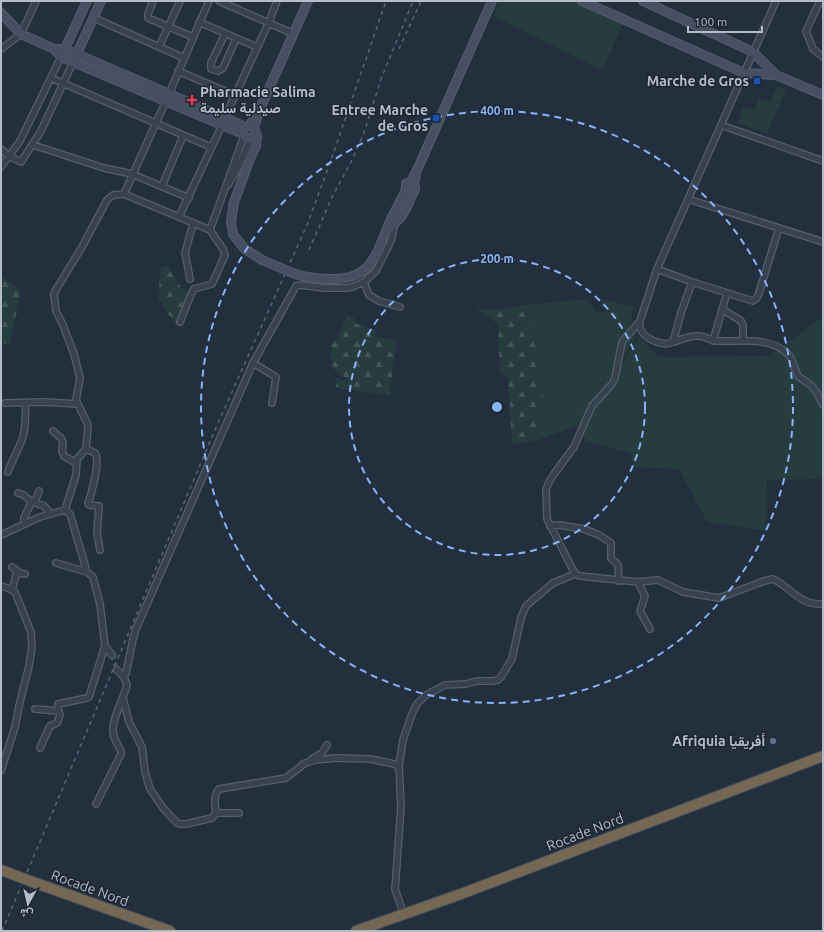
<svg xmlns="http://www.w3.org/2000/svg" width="824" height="932" viewBox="0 0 824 932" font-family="Ubuntu,Vazirmatn,sans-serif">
  <defs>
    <pattern id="forest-firs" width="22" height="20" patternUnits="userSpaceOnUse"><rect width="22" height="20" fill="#263c3f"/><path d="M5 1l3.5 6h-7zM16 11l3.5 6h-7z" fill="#435659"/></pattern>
  </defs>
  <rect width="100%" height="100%" fill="#242f3e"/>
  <path fill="#263c3f" d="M 499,1 L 571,1 L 625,20 L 602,70 L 494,16 Z
    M 778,86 L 786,90 L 767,134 L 738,123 L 743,107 L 754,110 L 758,99 L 770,102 Z
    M 587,299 L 595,312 L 606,313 L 606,307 L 601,306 L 603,299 L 634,307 L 628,330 L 637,336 L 583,423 L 539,440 L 543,389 L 537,386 L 538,361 L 540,360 L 531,332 L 531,312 L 526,305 Z
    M 823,317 L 823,479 L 767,480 L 766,531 L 707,522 L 679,469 L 634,467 L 631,453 L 584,441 L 584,425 L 639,337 L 659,357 L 769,356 Z"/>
  <path fill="url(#forest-firs)" d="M 168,266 L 181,287 L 188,292 L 176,326 L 158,298 L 161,267 Z
    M 1,276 L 21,291 L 10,344 L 1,343 Z
    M 526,305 L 531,312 L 531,332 L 540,360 L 538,361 L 537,386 L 543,389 L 539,440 L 512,444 L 508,376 L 500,372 L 498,324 L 476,309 L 499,309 Z
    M 347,316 L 354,318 L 355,323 L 375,330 L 376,337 L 397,340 L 389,395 L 336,388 L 336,378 L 348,382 L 348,378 C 330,373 331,361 331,345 L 337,338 Z"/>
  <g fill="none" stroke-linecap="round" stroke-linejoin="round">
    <path stroke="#3a4453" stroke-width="5.5" stroke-dasharray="5.5 3" stroke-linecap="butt" d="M 112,655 L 117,670"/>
    <defs>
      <path id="street" d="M 153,1 L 148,14 L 148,18 L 193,37
        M 219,1 L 294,34
        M 820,1 L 806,31 L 813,49 L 823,57
        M 94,18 L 184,58
        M 199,22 L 257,47
        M 225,34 L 211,63 L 211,69 L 218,71 L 223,68 L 236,39
        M 159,47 L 180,1
        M 1,49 L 21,34 L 36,1
        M 178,71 L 234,95
        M 51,78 L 211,147
        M 225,117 L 269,22 L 277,1
        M 721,125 L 823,161
        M 33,145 L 104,168 L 132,174 L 189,198
        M 1,149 L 9,156 L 21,162 L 41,131 L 73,62
        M 1,167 L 20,141 L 61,57
        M 228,185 L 237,170 L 251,139
        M 162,186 L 183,136
        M 124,194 L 169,94 L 209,1
        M 688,199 L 823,242
        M 179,217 L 222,125
        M 210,230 L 244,136
        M 657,269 L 692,282 L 753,301 L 756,299 L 758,296 L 779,228
        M 190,279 L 185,253 L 193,224
        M 364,282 L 369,295 L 379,301 L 400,307
        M 692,282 L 681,313 L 673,342 C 663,347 644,339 640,328 C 639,326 640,323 640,321 L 657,269 L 776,1
        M 722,309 L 741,321 L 743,325 L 743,340
        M 640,321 L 622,342 L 615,378 L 612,384 L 592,406 L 574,447 L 554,474 L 549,482 L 546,490 L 547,519 L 575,574 L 580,576 L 638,582 L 658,580 L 683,592 L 719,598 L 764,581 L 773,579 C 792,588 798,605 823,604
        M 713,341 L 727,293
        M 673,342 C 683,339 693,334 704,337 C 709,339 713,341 719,341 C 741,342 769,336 788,354 C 794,360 794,369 798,376 L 812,386 L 817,393 L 823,405
        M 253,363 L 276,377 L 272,403
        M 5,403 L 45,402 L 77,404
        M 53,431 L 61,438 L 63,443 L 62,451 L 64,456 L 76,463
        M 8,472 C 12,460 19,449 23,437 C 26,427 25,414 26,403
        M 18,493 L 24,495 L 30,501 L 44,506 L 51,514
        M 35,502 L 39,491
        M 24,524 L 24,518 L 32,501
        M 550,526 L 559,525 L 584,529 L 599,535 L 611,543 L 611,558 L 618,565 L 619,581
        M 1,535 L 40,517 L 65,510 L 76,475 L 77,459 L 86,449
        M 100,550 L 97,533 L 99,506 L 89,505 L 88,503 C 91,495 101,460 95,453 C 93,452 89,450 86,449 L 88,425 L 76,400 L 80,378 L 74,354 L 63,325 L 56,311 L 54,294 L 57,288 L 82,247 L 107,200 L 113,195 L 124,194 L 210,230 L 223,249 L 225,255 L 212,284 L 194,289 L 192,292 L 180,322
        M 56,563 L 87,572
        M 12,567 L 20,573 L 25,574
        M 638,582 L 645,596 L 640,611 L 650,629
        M 1,586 L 8,588 L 15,592 L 31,632 L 32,647 L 29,666 L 19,706 L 15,727 L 1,771
        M 12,590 L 17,572
        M 105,646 L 112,655
        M 117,670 L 124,677
        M 123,698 L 129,722 L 142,747 L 145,772 L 150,789 L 163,808 L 177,823 L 180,824 L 186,824 L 212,818 L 216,813 C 215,804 213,796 219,789 L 286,778 L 305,763 L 316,760 L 336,758 L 370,759 L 390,763 L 399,766
        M 35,709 L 59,711
        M 40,748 L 50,726 L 57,723 L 60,715 L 58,709 L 58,704 L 87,698 L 89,697 L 105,646 L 100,604 L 93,577 L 87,572 L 70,514 L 65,510
        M 312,759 L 322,753 L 327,745
        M 96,804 L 121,754 L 121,751 C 118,745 113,738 113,731 C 112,718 124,698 127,685 L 124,677 L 126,673 L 133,639 L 136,629 L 253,363 L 296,286 L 301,285 L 324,288 L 347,288 L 352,287 L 364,282 L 376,271 L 391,241 L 395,223
        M 216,813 L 239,813
        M 404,915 L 395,889 L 401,807 L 399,766 L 403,740 L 412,714 L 417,704 L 426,695 L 445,685 L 466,684 L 477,681 L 493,681 L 498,680 L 501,677 L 512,659 L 521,618 L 526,606 L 553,583 L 575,574"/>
      <path id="secondary" d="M 582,1 L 744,73 L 776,75 L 823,95
        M 643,1 L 753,52 L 776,75
        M 1,13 L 21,34 L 54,49 L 65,49 L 246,127 L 249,126 L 259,111
        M 54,49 L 61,57 L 243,134 L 247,139 L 252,138
        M 63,53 L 87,1
        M 75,58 L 101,1
        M 389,229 L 401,217 L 406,209 L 415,189 L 414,183 L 416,176
        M 262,260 L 245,249 L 239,242 L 233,234 L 231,222 L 234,202 L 251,156 L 256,146 L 257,136 L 254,128 L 259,111 L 308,1
        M 295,274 C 307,278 319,279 332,279 C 374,280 377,250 391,219 C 396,209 402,199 406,189 L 406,184 L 411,182 L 418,168 L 492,1"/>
      <path id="highway" d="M 1,870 L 17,876
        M 30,881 L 170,931
        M 356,931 L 461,894 L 823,756"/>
    </defs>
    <use href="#street" stroke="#565f6c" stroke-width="8"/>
    <use href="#secondary" stroke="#565f6c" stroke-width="10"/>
    <use href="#highway" stroke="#434c59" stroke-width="12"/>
    <use href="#street" stroke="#38414e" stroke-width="5.5"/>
    <use href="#secondary" stroke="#465061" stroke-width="8"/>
    <use href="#highway" stroke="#746855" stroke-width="10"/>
    <path stroke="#5a6575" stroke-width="1.5" stroke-dasharray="4 4" stroke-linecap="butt" d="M 399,49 L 421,1
      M 309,250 L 333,195 L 352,160 L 364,133 L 381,79 L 413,1
      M 2,931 L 214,432 L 307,225 L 330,163 L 386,1"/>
    <defs>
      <path id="secondary-bridge" d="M 262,260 L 295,274"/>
      <path id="highway-bridge" d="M 17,876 L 30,881"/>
    </defs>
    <use href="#secondary-bridge" stroke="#565f6c" stroke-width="10" stroke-linecap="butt"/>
    <use href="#highway-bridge" stroke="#434c59" stroke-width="12" stroke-linecap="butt"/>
    <use href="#secondary-bridge" stroke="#465061" stroke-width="8"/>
    <use href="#highway-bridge" stroke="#746855" stroke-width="10"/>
  </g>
  <g fill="none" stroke="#8ab4f8" stroke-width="2" stroke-dasharray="7 5">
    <circle cx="497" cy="407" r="148"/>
    <circle cx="497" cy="407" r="296"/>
  </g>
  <g fill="#1a4fb4" stroke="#1d2633" stroke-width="1.5">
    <rect x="753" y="77" width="8" height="8" rx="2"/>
    <rect x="432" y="114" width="8" height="8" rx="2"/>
  </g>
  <path fill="#e0444e" stroke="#1d2633" stroke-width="1.5" d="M190 94h4v4h4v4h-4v4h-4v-4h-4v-4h4z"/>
  <circle fill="#5c6f8a" stroke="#1d2633" stroke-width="1.5" cx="773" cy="741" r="4"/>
  <g text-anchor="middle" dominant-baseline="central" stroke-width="3" stroke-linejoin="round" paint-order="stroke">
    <g font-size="14" font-weight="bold" fill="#b4bcc9" stroke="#1d2633" text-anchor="end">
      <text x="749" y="81">Marche de Gros</text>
      <text x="200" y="92" text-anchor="start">Pharmacie Salima<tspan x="200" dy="16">صيدلية سليمة</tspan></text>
      <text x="428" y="110">Entree Marche<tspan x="428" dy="16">de Gros</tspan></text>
      <text x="765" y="741">Afriquia أفريقيا</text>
    </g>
    <g font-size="14" fill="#b4bcc9" stroke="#1d2633">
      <text transform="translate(585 832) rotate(-21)">Rocade Nord</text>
      <text transform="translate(90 888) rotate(20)">Rocade Nord</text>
    </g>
  </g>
  <circle cx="497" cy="407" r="6" fill="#8ab4f8" stroke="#1d2633" stroke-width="2"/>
  <g font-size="12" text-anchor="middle" font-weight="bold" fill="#8ab4f8" stroke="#1d2633" stroke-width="3" stroke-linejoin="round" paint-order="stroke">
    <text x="497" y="115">400 m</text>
    <text x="497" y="263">200 m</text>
  </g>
  <rect width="824" height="932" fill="none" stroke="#b4bcc9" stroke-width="4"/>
  <g transform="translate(28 904) rotate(188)" stroke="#1d2633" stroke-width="3" paint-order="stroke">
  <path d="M0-3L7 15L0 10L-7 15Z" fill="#b4bcc9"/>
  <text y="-6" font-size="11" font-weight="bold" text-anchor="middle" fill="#b4bcc9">ش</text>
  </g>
  <path d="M688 26v6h74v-6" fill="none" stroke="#b4bcc9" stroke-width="2"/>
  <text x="694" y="26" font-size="12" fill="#b4bcc9" stroke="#1d2633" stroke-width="3" paint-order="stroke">100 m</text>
</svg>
